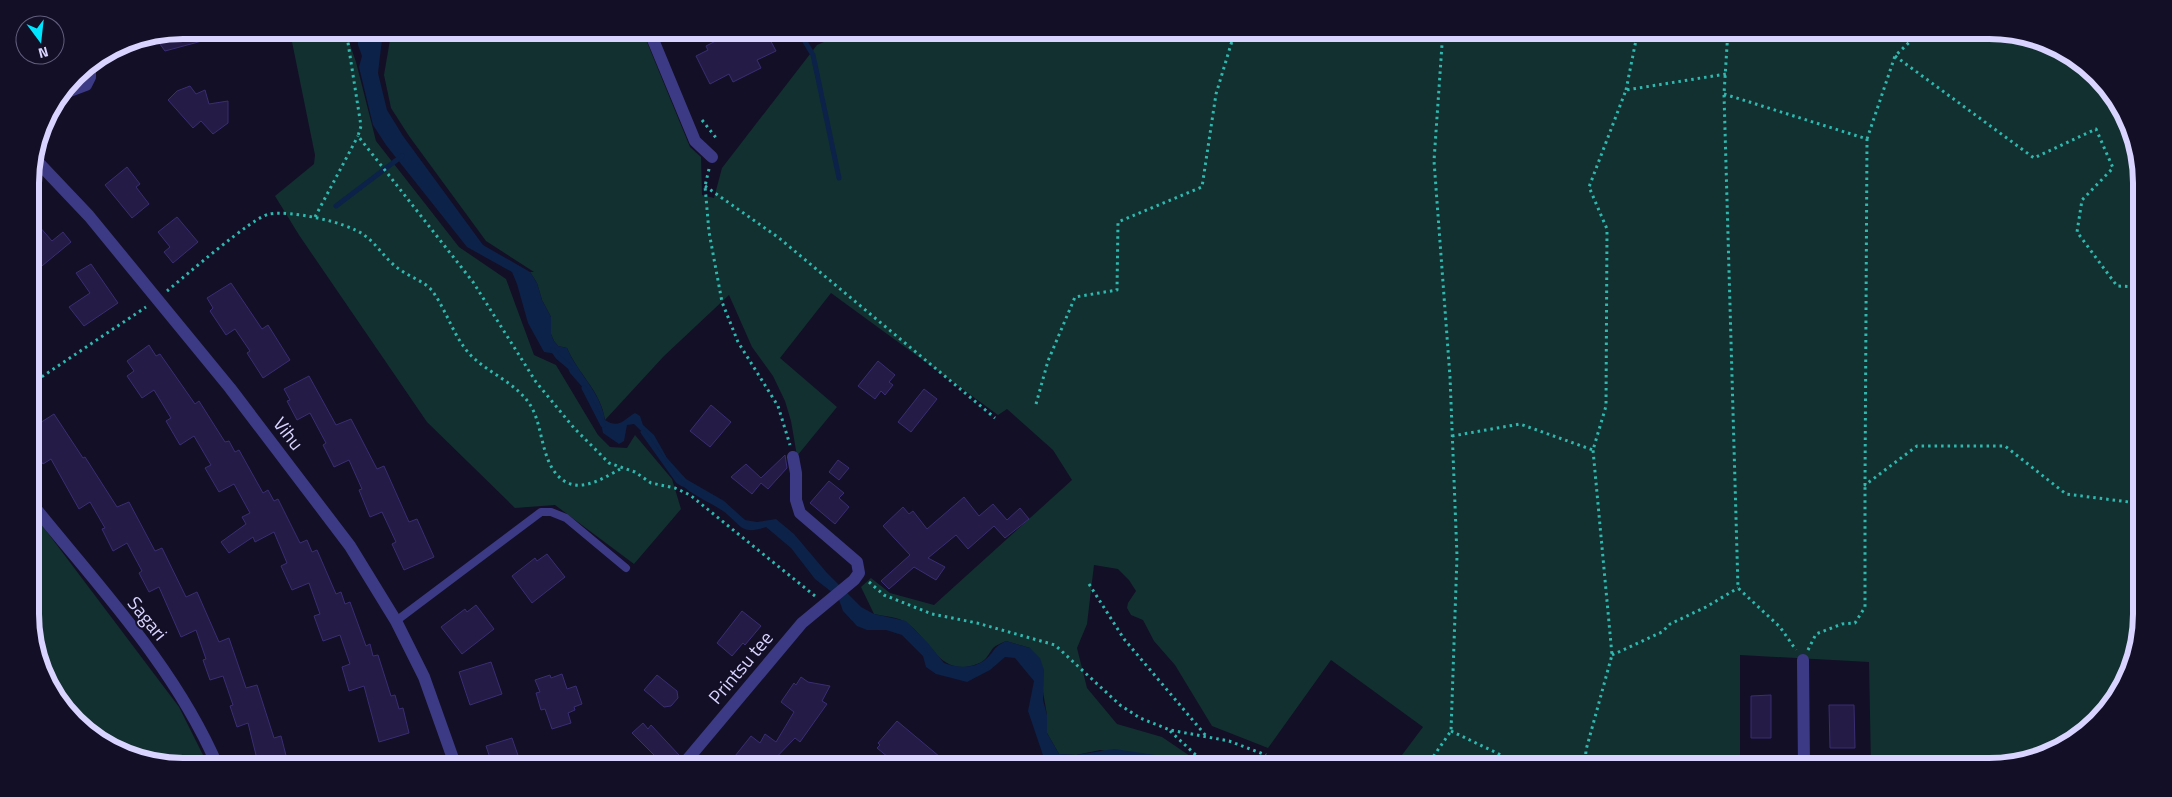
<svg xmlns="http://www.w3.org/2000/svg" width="2172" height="797" viewBox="0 0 2172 797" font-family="'Titillium Web',sans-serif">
  <rect width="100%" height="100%" fill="#130f26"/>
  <path fill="#12302f" d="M 296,30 L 345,30 L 356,62 L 376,141 L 459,247 L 506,279 L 534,355 L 556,365 L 598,435 L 610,447 L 627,448 L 635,435 L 672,479 L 681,509 L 634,564 L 555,505 L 515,508 L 427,422 L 299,235 L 275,196 L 314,164 L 315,155 L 290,32 Z
    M 381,30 L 642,30 L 690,147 L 701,157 L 702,195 L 714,198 L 722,168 L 817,45 L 851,30 L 1989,30 L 2038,38 L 2104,82 L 2130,124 L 2141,162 L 2142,614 L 2134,663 L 2116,699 L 2083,735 L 2048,755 L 1999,767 L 1871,767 L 1869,662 L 1740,655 L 1740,767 L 1393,767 L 1423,727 L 1331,660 L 1268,748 L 1212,726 L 1175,665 L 1154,641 L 1143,620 L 1131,615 L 1127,608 L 1128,603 L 1136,591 L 1129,580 L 1118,569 L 1094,565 L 1087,624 L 1077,648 L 1087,688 L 1117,724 L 1162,737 L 1193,758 L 1199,767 L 1180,767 L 1177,764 L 1100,750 L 1076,755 L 1059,754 L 1047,733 L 1047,715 L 1043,692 L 1030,648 L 1006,641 C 1002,643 996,645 993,648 C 988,655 986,661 977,664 C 940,678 932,641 907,623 C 899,617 883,616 874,614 L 861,587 L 871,578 L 890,593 L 934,605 L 1072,480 L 1053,450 L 1007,409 L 998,415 L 831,293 L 780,358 L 837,407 L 797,456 L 791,421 L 785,401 L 773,376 L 752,347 L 729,295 L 664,356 L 605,420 C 601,391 578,374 567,348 L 558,346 L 554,341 L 551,334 L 551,317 L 542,300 L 537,283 L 530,272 L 534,272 L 486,241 L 409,136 L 391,108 L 384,75 L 391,34 Z
    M 32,512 L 179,707 L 209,767 L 183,767 L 134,759 L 68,715 L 33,644 Z"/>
  <path fill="#0c2248" d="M 358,30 L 381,30 L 382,40 L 378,73 L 387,110 L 403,136 L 483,245 L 530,272 L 537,283 L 542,300 L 551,317 L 551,334 L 554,341 L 558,346 L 567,348 C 578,374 601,392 605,420 C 619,429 623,420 635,413 L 640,416 L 643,425 L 654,435 L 667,458 L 686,479 L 724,501 L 745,520 L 757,522 L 776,519 L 794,534 L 827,573 L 861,607 L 874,614 L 906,621 L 927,642 L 944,663 C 957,668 975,669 986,659 C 996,650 992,648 1006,641 L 1030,648 L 1040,658 L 1044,670 L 1043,700 L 1047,715 L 1047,733 L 1059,754 L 1076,755 L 1114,749 L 1169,757 L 1180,767 L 1140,764 L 1113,756 L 1099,761 L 1093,767 L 1047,767 L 1028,711 L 1034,681 L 1015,658 L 1005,657 L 990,670 L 967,682 L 936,674 L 926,667 L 923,656 L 902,635 L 886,630 L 867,630 L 857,626 L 843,611 L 838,597 L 815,579 L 791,548 L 766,527 C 740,536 741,524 723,511 C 711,503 696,497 684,487 C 672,477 667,461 658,449 C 651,440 642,432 634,424 L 627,425 L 624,441 L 619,444 L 603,433 L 600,418 L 595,407 L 585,390 L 570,373 L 564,360 L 558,354 L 544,352 L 528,323 L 517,284 L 512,272 L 467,247 L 386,145 L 373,125 L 359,67 L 362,56 L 358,45 Z"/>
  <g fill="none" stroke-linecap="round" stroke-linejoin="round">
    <path stroke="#0c2248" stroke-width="5" d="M 801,35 L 813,55 L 839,178
      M 336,206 L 402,156
      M 553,350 L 558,357 L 570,367
      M 584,388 L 603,425
      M 643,432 L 678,481 L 683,484"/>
  </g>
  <path fill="#241b47" stroke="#3b2d73" d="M 183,30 L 227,30 L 228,34 L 165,51 L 154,36 Z
    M 737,30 L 765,30 L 776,51 L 757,60 L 761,68 L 733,82 L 729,74 L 710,84 L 696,56 L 708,50 L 706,46 Z
    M 190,86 L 196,94 L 205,90 L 209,104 L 228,101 L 228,123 L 213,134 L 201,121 L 193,128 L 168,100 L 177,91 Z
    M 127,167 L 140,184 L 136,187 L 149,204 L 132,218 L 105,185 Z
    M 177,217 L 198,242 L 173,263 L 164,252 L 170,247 L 158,232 Z
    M 38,225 L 52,241 L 63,232 L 71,242 L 31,275 L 31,231 Z
    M 91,264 L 118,303 L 84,326 L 69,307 L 90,293 L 76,273 Z
    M 231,283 L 262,329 L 268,325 L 290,360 L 263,378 L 247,353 L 250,351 L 235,329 L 226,335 L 210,311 L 213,308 L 207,298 Z
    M 149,345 L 156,356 L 160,354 L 195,404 L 199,401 L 225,442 L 229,441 L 235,452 L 239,450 L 263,493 L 268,490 L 274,501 L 278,499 L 300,543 L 307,540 L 312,552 L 317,550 L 336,594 L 341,592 L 345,604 L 350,602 L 366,646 L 370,644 L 373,656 L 378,655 L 391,696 L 395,695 L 399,709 L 403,708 L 409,733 L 379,742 L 364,686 L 349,691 L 342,667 L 350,664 L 340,635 L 323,641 L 314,616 L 320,614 L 309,583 L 292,590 L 281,566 L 287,563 L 274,532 L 255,542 L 253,537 L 229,553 L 221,542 L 246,524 L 242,517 L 250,513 L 234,484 L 219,492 L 205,468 L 211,465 L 194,436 L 180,445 L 166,421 L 171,418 L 154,390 L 142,398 L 127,376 L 134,371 L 127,361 Z
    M 878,361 L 895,375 L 889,382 L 893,385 L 885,395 L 881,391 L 875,399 L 858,386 Z
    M 309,376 L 336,425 L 351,419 L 377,469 L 384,466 L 409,522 L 417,519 L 434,557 L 404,570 L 392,544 L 396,542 L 382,512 L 370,517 L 359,490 L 362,489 L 349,460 L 334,467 L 323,445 L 326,443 L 310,413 L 297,420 L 287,401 L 290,400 L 284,389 Z
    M 924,389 L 937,399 L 911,432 L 898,422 Z
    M 711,405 L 731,422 L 710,447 L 690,431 Z
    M 54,414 L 83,458 L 85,457 L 117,507 L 129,502 L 155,551 L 162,548 L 186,597 L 197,592 L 219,642 L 229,638 L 246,688 L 257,685 L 274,738 L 281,736 L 289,767 L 257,767 L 254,756 L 256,755 L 248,723 L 237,727 L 230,706 L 233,705 L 223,676 L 210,680 L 203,660 L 206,659 L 196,630 L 181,637 L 159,587 L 149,592 L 139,573 L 142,571 L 127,543 L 113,551 L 102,529 L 105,528 L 90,502 L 79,509 L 51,459 L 43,464 L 32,447 L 32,428 Z
    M 785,455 L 787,468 L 768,489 L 761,483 L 752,494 L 731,477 L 746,464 L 761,478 Z
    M 838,460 L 849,468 L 839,480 L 829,472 Z
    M 829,481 L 844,493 L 839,498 L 849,507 L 835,524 L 810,503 Z
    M 964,497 L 979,516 L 993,504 L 1007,520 L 1020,508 L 1029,519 L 1005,538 L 994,526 L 968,549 L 956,535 L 928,558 L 945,567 L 936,580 L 914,567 L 889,589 L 881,581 L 910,555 L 883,526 L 903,507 L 909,514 L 913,511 L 927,529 Z
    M 547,554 L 565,577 L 532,603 L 512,576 L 535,558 L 537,561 Z
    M 476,605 L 494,629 L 462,654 L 441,627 L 465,609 L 467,612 Z
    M 742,611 L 761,626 L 745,645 L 743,643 L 732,656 L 717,643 Z
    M 491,662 L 502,694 L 470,705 L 459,672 Z
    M 562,674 L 567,689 L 576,686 L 582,704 L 574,707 L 575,710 L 568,713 L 571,723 L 552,729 L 545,709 L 541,710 L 536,693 L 540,692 L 535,680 L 550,675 L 551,678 Z
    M 657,675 L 677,691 L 678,698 L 671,706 L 664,707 L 644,690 Z
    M 801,677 L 808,682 L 830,686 L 822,701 L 827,704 L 800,742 L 795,738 L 767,767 L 763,765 L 765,760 L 760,767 L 739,767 L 731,761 L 751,736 L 760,743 L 765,734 L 776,742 L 794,712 L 781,702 L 794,683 L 796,685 Z
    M 1771,695 L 1771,738 L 1751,738 L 1751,696 Z
    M 1829,705 L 1854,705 L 1855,748 L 1830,748 Z
    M 897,721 L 952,767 L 900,767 L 877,748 L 880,745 L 878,743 Z
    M 643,723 L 648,729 L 651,725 L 679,755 L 666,767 L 632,733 Z
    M 512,738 L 522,767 L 493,767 L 486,746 Z"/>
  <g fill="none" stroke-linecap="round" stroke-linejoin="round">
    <path stroke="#2fb8b0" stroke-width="3" stroke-dasharray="2.5 4" stroke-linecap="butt" d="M 346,30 L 361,126 L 358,136 L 473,282 L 536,382 L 574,428 L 609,463 L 635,472 L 651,483 L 675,488 L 690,495 L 815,596
      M 1728,30 L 1724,94 L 1738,588 L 1780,627 L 1796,650
      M 1895,56 L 2034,158 L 2096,129 L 2113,168 L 2082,200 L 2077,232 L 2117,286 L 2141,287
      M 1626,90 L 1638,30
      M 1724,94 L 1867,139 L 1865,485 L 1917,446 L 2005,446 L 2066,494 L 2129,502 L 2142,493
      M 702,120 L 717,139
      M 1867,139 L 1895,56 L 1922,30
      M 709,169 L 705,186 L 709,232 L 722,302 L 738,342 L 778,406 L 790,445
      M 705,186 L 779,238 L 995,418
      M 315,217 L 358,136
      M 167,291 C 184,277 253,217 269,214 C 290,210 347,222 364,235 C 378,245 387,262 402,271 C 412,278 426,282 433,292 C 446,310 453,334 467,351 C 485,373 518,382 532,408 C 544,430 541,468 566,482 C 584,492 607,476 622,468
      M 31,384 L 146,307
      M 1036,404 L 1048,361 L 1075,297 L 1117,290 L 1118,222 L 1202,187 L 1216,94 L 1232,41 L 1230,30
      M 1452,436 L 1520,424 L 1593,450 L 1606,406 L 1607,229 L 1589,187 L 1626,90 L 1726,74
      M 869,582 L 884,595 L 932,614 L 977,623 L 1055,645 L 1120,705 L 1140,718 L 1170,730 L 1229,741 L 1266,755
      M 1089,584 L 1124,639 L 1207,737
      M 1808,650 L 1816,634 L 1842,624 L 1855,623 L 1865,607 L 1865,485
      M 1612,655 L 1662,632 L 1670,624 L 1706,607 L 1738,588
      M 1170,731 L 1198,757 L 1204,767
      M 1451,731 L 1526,767
      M 1426,767 L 1451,731 L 1457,556 L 1450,377 L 1434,161 L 1443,30
      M 1585,767 L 1586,750 L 1612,655 L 1593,450"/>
    <path stroke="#3d3a85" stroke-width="8" d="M 396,621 L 541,512 L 551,512 L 566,518 L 626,568
      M 871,765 L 873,767"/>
    <path stroke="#3d3a85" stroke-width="12" d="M 649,30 L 695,141 L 712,157
      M 62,94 L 86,85 L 90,77 L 90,63
      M 34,158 L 89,216 L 230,388 L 350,546 L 396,621 L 424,677 L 456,767
      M 32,504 C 99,587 176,668 218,767
      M 1803,660 L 1804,767
      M 681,767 L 802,623 L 854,580 L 859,573 L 857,562 L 800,513 L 796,500 L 796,473 L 793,457"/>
  </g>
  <g text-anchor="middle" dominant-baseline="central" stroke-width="4" stroke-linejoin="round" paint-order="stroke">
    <g font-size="19" fill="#d9d4ff" stroke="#130f26">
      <text transform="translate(289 433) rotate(52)">Vihu</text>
      <text transform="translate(148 618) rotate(51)">Sagari</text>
      <text transform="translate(740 667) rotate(-50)">Printsu tee</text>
    </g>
  </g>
  <path d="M0 0H2172V797H0ZM183 39H1989A144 144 0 0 1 2133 183V614A144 144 0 0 1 1989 758H183A144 144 0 0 1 39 614V183A144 144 0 0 1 183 39Z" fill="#130f26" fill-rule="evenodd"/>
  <path fill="none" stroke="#d9d4ff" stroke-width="6" d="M183 39H1989A144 144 0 0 1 2133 183V614A144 144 0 0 1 1989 758H183A144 144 0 0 1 39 614V183A144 144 0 0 1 183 39Z"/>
  <g transform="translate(40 40) rotate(165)"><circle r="24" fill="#130f26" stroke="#625e7d"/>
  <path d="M0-4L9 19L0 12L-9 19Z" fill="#00e5ff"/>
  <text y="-8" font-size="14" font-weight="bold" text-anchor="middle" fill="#d9d4ff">N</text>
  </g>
</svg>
